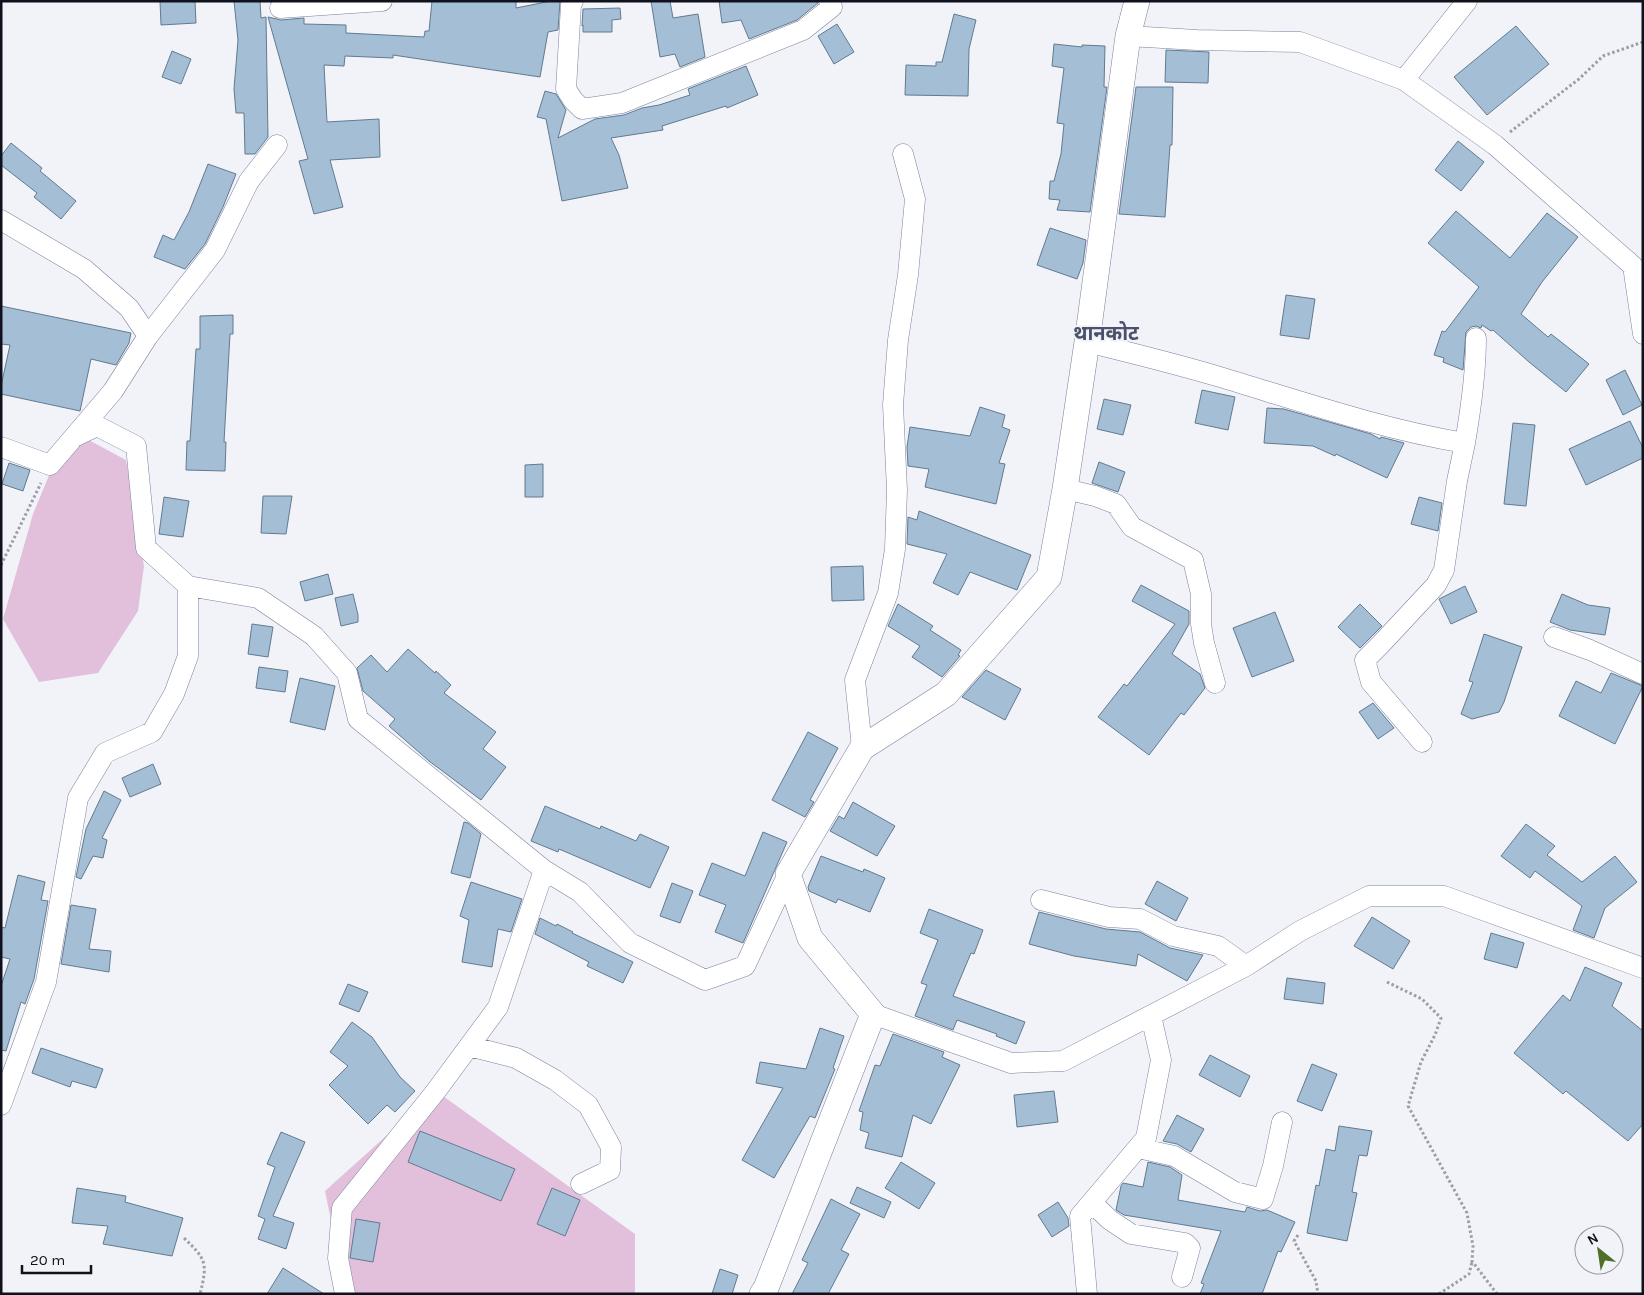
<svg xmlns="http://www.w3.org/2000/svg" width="1644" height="1295" viewBox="0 0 1644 1295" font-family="Karla,'Noto Sans Devanagari',sans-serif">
  <rect width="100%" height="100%" fill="#f1f3f9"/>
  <path fill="#e2c0dc" d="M 85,438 L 126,460 L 144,566 L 138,611 L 98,673 L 39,682 L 3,619 L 33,514 L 62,444 Z
    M 436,1091 L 635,1234 L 635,1294 L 346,1294 L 325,1191 Z"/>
  <path fill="#a4bed6" stroke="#627a8f" d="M 160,1 L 195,1 L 196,23 L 161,25 Z
    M 234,1 L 260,1 L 261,18 L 266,17 L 268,137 L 255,154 L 245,154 L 244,113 L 236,113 L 234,89 L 238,40 Z
    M 432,1 L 516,1 L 516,8 L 551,1 L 560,1 L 558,30 L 548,32 L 540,77 L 393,55 L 393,58 L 345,56 L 344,66 L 324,65 L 327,122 L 379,119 L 380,157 L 330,160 L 343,207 L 314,214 L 299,161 L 308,159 L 268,17 L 281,20 L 304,18 L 304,24 L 346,25 L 346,33 L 424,37 L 425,31 L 429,31 Z
    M 651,1 L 670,1 L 673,18 L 698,14 L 705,57 L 680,67 L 675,54 L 660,57 Z
    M 719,1 L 817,1 L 818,3 L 797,20 L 749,39 L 741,20 L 722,23 Z
    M 620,8 L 621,19 L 612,20 L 612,32 L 583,32 L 583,25 L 582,26 L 583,9 Z
    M 954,14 L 976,20 L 969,49 L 968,96 L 905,95 L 906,65 L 936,66 L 936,62 L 942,62 Z
    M 837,24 L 854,52 L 834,64 L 818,36 Z
    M 1516,26 L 1549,64 L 1487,115 L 1454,77 Z
    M 1054,44 L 1082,47 L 1082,45 L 1105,46 L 1104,87 L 1107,87 L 1090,212 L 1057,210 L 1060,200 L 1049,199 L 1050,181 L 1054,181 L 1061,154 L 1064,124 L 1057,123 L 1064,68 L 1052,66 Z
    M 1166,50 L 1209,52 L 1208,83 L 1165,82 Z
    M 172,51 L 191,59 L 181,84 L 162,77 Z
    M 746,66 L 758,95 L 727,108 L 726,106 L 662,126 L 663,130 L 611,138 L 619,155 L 628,188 L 562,201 L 546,119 L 537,117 L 545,91 L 556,94 L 566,110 L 558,138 L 595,119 L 624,115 L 642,108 L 659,105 L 690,95 L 688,89 Z
    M 1136,87 L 1173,87 L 1172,145 L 1170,145 L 1165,217 L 1119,214 Z
    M 1458,141 L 1484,162 L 1461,191 L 1435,170 Z
    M 11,143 L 42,168 L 40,171 L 76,201 L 61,219 L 34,197 L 37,193 L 1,165 L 1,156 Z
    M 208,164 L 236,174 L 223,207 L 205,244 L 185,269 L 154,257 L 163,235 L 174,240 L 189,212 Z
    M 1456,211 L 1510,258 L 1547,213 L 1578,237 L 1542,282 L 1521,314 L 1548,337 L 1551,334 L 1589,364 L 1566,392 L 1529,362 L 1493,330 L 1491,331 L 1482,325 L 1481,328 L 1476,326 L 1471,327 L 1466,332 L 1463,370 L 1443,362 L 1444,358 L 1434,355 L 1442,331 L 1445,332 L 1479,287 L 1428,243 Z
    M 1050,228 L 1086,240 L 1083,263 L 1077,279 L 1037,265 Z
    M 1286,295 L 1315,299 L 1309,339 L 1280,335 Z
    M 1,306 L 131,333 L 129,343 L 116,365 L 91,359 L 80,411 L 1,394 L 1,386 L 10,345 L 1,344 Z
    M 233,315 L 233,334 L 230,334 L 224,442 L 226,442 L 225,471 L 186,470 L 187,441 L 190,441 L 196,349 L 200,349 L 200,316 Z
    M 1625,370 L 1642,405 L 1623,415 L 1606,380 Z
    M 1202,390 L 1235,397 L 1228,430 L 1195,423 Z
    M 1104,399 L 1131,405 L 1123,435 L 1097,429 Z
    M 980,407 L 1005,415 L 1002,427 L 1010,430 L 999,463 L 1005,464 L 996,504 L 925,487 L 929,469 L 908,466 L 907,447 L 910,427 L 970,436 Z
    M 1267,408 L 1284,409 L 1371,434 L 1380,439 L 1381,437 L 1404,443 L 1387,478 L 1336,454 L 1335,456 L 1313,446 L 1264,443 Z
    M 1630,421 L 1643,448 L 1643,458 L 1586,485 L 1569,449 Z
    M 1513,423 L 1535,425 L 1526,506 L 1504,504 Z
    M 1099,462 L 1125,472 L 1118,492 L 1092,483 Z
    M 9,463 L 30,470 L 23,491 L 2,484 Z
    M 543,464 L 543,497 L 525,497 L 525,465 Z
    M 263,496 L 292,496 L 286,534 L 261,533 Z
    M 164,497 L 189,501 L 183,537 L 159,534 Z
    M 1419,497 L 1442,503 L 1438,531 L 1411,524 Z
    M 919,511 L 1031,555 L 1017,590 L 970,572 L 958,595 L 933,583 L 947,554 L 907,544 L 908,517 L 917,520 Z
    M 863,566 L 864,600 L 832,601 L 831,567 Z
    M 328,574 L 333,594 L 305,601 L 300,582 Z
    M 1141,585 L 1189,611 L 1189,624 L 1172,654 L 1200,674 L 1205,688 L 1184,715 L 1181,713 L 1149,755 L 1098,717 L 1124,684 L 1127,686 L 1175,624 L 1132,601 Z
    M 1465,586 L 1477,612 L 1451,624 L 1439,599 Z
    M 353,594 L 358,615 L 358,622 L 341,626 L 335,598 Z
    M 1562,594 L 1588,605 L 1610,608 L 1605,635 L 1570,630 L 1550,622 Z
    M 898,604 L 933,626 L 930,630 L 961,650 L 958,655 L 960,656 L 942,677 L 912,657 L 920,646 L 888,626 Z
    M 1360,604 L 1382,626 L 1360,648 L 1338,627 Z
    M 1275,612 L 1294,661 L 1252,677 L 1233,628 Z
    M 252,624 L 273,627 L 268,657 L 248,654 Z
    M 1484,634 L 1522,647 L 1504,702 L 1499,712 L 1472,719 L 1461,714 L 1473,682 L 1469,681 Z
    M 408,649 L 435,673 L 436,671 L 451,685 L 444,693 L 496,732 L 483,749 L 506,767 L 481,800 L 429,761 L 389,726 L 395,719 L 363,691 L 357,668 L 371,655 L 387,672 Z
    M 259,667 L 288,671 L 285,692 L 256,688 Z
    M 986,670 L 1021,689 L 1005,720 L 962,697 Z
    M 1611,673 L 1643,686 L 1615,744 L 1559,716 L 1576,681 L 1601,693 Z
    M 300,678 L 335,686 L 325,730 L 290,722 Z
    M 1373,703 L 1394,728 L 1378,739 L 1359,712 Z
    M 808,732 L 838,748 L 810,800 L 814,802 L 805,817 L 772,800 Z
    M 153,764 L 161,784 L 130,797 L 122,778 Z
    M 104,791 L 121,800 L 102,838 L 107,840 L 103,858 L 93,856 L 81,879 L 76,877 L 86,829 Z
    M 853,802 L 895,826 L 877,856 L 830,831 L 839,816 L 844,819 Z
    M 545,806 L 600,829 L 601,826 L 636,841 L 640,834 L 669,847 L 650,888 L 559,849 L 558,852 L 531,841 Z
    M 464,822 L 468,823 L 481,834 L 470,878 L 451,873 Z
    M 1526,824 L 1555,846 L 1547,855 L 1582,882 L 1615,856 L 1637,882 L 1605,908 L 1594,938 L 1573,930 L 1582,906 L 1535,871 L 1530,878 L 1501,856 Z
    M 763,832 L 787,842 L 743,943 L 715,932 L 726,905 L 699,895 L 712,863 L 745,876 Z
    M 821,856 L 863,872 L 864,869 L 885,878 L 870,912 L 838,899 L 836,903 L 809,891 L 808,887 Z
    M 18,875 L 45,882 L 41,900 L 48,901 L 34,979 L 25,1004 L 21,1002 L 6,1051 L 1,1050 L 1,986 L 10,959 L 1,957 L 1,927 L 5,928 Z
    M 1157,881 L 1188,898 L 1176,921 L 1145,904 Z
    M 471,882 L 522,899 L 511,932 L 498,929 L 492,967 L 462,962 L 469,920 L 460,916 Z
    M 672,883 L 693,891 L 680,923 L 660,916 Z
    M 71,905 L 96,909 L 89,949 L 111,951 L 109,972 L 61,964 Z
    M 929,909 L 983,930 L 974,954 L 971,953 L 953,996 L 1025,1022 L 1016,1044 L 996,1036 L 997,1034 L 957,1020 L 953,1030 L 915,1016 L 927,985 L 921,983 L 938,940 L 920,933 Z
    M 1039,912 L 1106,929 L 1140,932 L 1170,948 L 1203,955 L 1187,981 L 1138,954 L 1136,966 L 1074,956 L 1029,944 Z
    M 1372,917 L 1410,941 L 1393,969 L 1354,946 Z
    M 540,918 L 556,926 L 557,924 L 573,932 L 572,933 L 633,962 L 623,983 L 587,966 L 589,962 L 535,934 Z
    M 1491,933 L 1524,943 L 1517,968 L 1484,959 Z
    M 1585,967 L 1622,983 L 1612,1006 L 1643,1031 L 1643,1124 L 1628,1141 L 1566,1091 L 1563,1094 L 1514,1053 L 1563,995 L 1570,1001 Z
    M 1287,978 L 1325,983 L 1323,1004 L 1284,999 Z
    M 348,984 L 368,992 L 359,1012 L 339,1004 Z
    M 352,1022 L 372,1037 L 400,1077 L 415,1091 L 395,1112 L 387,1105 L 368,1124 L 329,1085 L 348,1066 L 330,1052 Z
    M 820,1028 L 844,1036 L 833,1068 L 835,1069 L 815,1118 L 810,1116 L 774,1178 L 742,1160 L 783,1088 L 756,1083 L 760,1062 L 806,1069 Z
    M 893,1034 L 944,1052 L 942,1057 L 960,1065 L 931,1124 L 913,1115 L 902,1157 L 865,1148 L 869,1133 L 860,1130 L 863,1112 L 859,1111 L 875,1065 L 880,1066 Z
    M 41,1048 L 103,1069 L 96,1088 L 72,1081 L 70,1087 L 32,1073 Z
    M 1210,1055 L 1250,1076 L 1240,1097 L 1199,1075 Z
    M 1312,1064 L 1337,1074 L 1322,1111 L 1297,1101 Z
    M 1054,1091 L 1058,1122 L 1017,1127 L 1014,1095 Z
    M 1177,1115 L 1204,1129 L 1191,1152 L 1177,1144 L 1163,1141 Z
    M 1339,1126 L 1372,1131 L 1367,1156 L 1359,1155 L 1352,1192 L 1357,1193 L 1347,1241 L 1307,1233 L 1316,1185 L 1319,1186 L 1326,1149 L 1335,1151 Z
    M 420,1131 L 515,1169 L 501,1201 L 408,1162 Z
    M 281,1132 L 305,1142 L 273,1216 L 294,1223 L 286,1249 L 258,1239 L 265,1219 L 258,1216 L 275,1167 L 267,1164 Z
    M 901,1162 L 935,1183 L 919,1209 L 885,1188 Z
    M 1148,1162 L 1170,1167 L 1182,1175 L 1178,1200 L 1245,1212 L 1247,1207 L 1260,1211 L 1267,1210 L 1295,1222 L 1281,1252 L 1278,1251 L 1262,1294 L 1200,1294 L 1204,1284 L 1201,1283 L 1221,1231 L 1124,1215 L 1116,1210 L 1121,1186 L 1123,1183 L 1143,1187 Z
    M 857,1187 L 891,1202 L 884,1218 L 850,1203 Z
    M 77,1188 L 126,1196 L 125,1202 L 183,1218 L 172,1256 L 103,1244 L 108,1226 L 72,1223 Z
    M 552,1188 L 580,1200 L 565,1236 L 537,1224 Z
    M 831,1199 L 860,1214 L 841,1250 L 849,1254 L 828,1294 L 792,1294 L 808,1263 L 802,1260 Z
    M 1058,1202 L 1068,1218 L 1069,1226 L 1052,1237 L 1038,1215 Z
    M 356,1219 L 380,1223 L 373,1262 L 350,1258 Z
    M 283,1268 L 324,1294 L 267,1294 Z
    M 720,1269 L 738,1275 L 732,1294 L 712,1294 Z"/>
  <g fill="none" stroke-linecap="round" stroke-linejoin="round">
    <defs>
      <path id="minor" d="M 573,1 L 571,5 L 566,89 L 573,100 L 582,109 L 622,103 L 803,30 L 832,7 L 829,1
        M 280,8 L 382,1
        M 1128,36 L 1197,40 L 1300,42 L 1404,80 L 1495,145 L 1633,266 L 1643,334
        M 1404,80 L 1467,1
        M 1,220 L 84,269 L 129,308 L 148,336 L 113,391 L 50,465 L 74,437 L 97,426 L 136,446 L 146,548 L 188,586 L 258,598 L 314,636 L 347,673 L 358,719 L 544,870 L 580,892 L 630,943 L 705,980 L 745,966 L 788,874
        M 148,336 L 215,250 L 249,181 L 277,145
        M 1087,342 C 1132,353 1176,364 1220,377 C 1300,401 1381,429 1465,443 L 1457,481 L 1444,570 L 1436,585 L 1381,644 L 1365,660 L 1371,682 L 1422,742
        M 1465,443 C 1471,408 1476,374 1476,338
        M 1,447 L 50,465
        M 1065,489 L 1095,496 L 1116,504 L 1132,527 L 1193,560 L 1201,594 L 1201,624 L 1204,643 L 1215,683
        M 1554,637 L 1590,650 L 1643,674
        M 862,748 L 855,680 L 888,593 L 895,549 L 897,490 L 893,405 L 898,340 L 908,275 L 915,199 L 903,154
        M 1041,900 L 1109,917 L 1140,919 L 1173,936 L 1218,946 L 1246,966
        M 873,1014 L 1011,1063 L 1063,1061 L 1246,966 L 1300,931 L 1369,896 L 1444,896 L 1643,968
        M 469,1046 L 516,1058 L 555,1080 L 588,1105 L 611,1147 L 610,1170 L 581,1184
        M 1,1105 L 46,982 L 78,798 L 105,753 L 152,732 L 174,694 L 188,656 L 188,586
        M 1138,1148 L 1174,1156 L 1235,1192 L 1263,1199 L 1273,1166 L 1282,1122
        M 1092,1203 L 1110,1220 L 1131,1234 L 1185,1243 L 1190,1248 L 1182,1277
        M 345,1294 L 338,1258 L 342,1208 L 436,1091 L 498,1007 L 544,870
        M 1087,1294 L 1080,1216 L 1146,1138 L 1161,1060 L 1151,1016"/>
      <path id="tertiary" d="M 762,1294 L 766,1288 L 873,1014 L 810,938 L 788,874 L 862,748 L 946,694 L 1049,577 L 1065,489 L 1087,342 L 1128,36 L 1137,1"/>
    </defs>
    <use href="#minor" stroke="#7b819e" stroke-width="21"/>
    <use href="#tertiary" stroke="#7b819e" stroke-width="26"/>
    <path stroke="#9c9ea6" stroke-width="3" stroke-dasharray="2.5 2.5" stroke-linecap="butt" d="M 1510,132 L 1579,79 L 1603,56 L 1643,42
      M 1,565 L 41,483
      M 1387,982 L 1422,999 L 1441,1018 L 1435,1035 L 1421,1062 L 1408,1106 L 1467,1213 L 1473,1246 L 1472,1261 L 1497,1294
      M 1298,1235 L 1294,1241 L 1316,1281 L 1318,1294
      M 184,1238 C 206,1259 208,1263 200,1294
      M 1439,1294 L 1469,1274 L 1472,1262"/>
    <use href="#minor" stroke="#fff" stroke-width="20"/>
    <use href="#tertiary" stroke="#fff" stroke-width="25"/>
  </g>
  <g text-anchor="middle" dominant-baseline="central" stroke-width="4" stroke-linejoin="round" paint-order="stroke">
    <g font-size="20" font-weight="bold" fill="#4b516b" stroke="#f1f3f9">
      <text x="1106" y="333">थानकोट</text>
    </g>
  </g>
  <rect width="1644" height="1295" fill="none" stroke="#0f111c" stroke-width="5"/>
  <g transform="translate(1599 1250) rotate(330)"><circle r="24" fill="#f1f3f9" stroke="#9799a1"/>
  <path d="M0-4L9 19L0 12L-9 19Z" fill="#4f7028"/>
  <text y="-8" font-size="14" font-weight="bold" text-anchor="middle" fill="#0f111c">N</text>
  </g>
  <path d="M22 1265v8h69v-8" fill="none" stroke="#0f111c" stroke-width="2.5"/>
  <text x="30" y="1265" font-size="15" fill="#0f111c" stroke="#f1f3f9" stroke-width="4" paint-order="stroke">20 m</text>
</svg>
